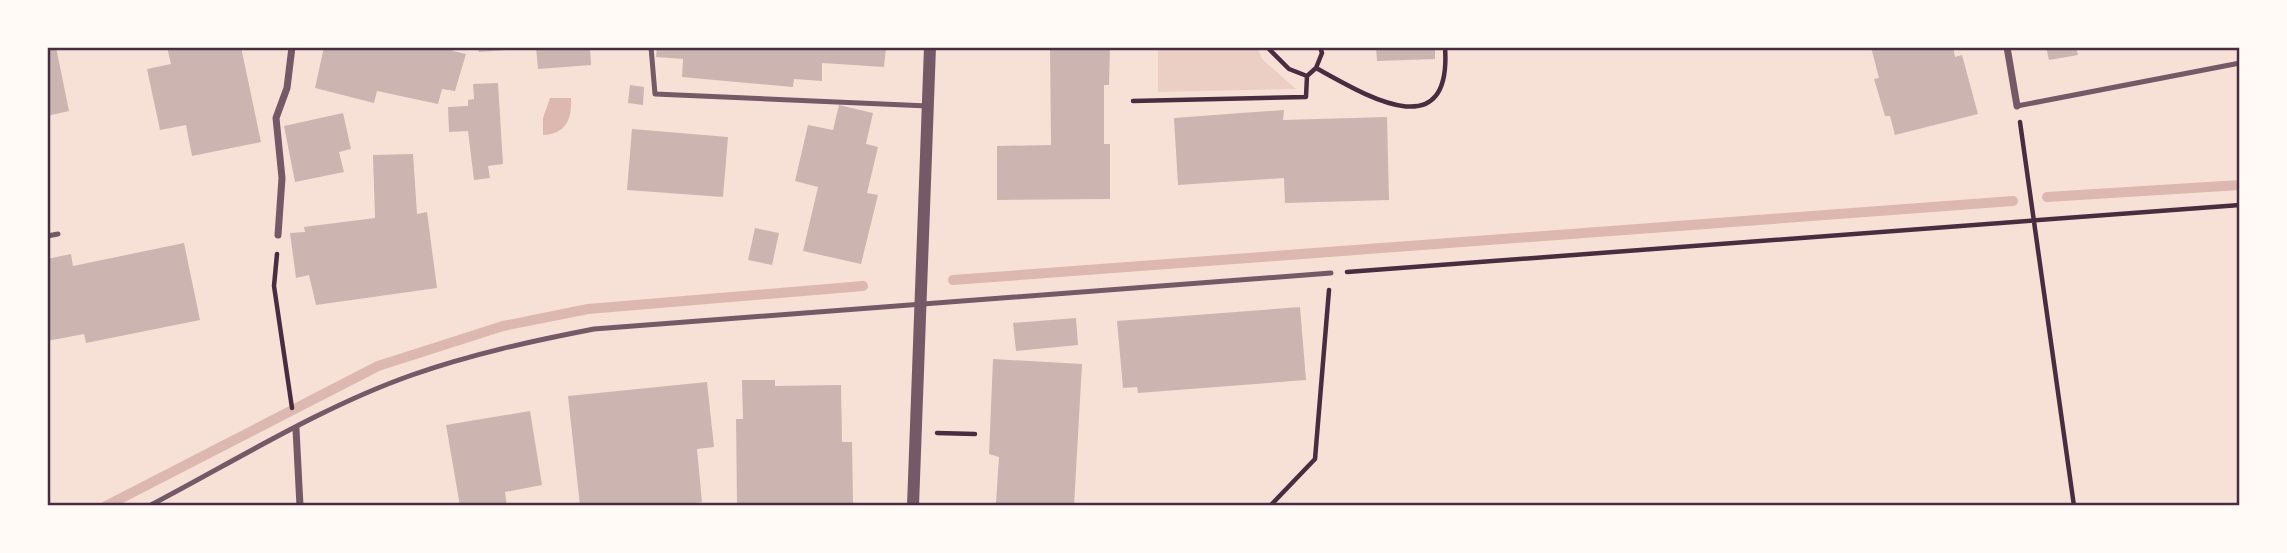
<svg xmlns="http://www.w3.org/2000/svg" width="2287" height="553" viewBox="0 0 2287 553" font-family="'Work Sans',sans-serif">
  <rect width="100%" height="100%" fill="#f7e1d7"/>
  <path fill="#ebcfc5" d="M 1158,47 L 1257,47 L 1262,59 L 1296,89 L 1158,92 Z"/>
  <path fill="#dcb8b0" d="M 550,98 L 571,98 C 572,119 566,134 543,135 L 543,118 Z"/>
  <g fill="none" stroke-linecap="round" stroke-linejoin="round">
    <path stroke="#dcb8b0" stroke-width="10" d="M 2047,197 L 2240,185
      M 953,280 L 2013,201
      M 106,506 L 378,366 L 503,326 L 588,309 L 863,286"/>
  </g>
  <path fill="#ccb4b1" d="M 47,47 L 56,47 L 69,111 L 47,116 Z
    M 167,47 L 241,47 L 261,142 L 192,156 L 186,125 L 160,130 L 147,69 L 171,64 Z
    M 324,47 L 454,47 L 453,51 L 466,54 L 455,91 L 442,89 L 438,104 L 377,91 L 374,103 L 315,88 Z
    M 478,47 L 522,47 L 522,49 L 479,52 Z
    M 536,47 L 590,47 L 591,65 L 538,69 Z
    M 657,47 L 886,47 L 884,67 L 822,63 L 822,81 L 794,79 L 793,87 L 682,77 L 683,59 L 656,57 Z
    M 1050,47 L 1110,47 L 1109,85 L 1104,85 L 1104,144 L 1110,144 L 1110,199 L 997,200 L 997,146 L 1051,145 Z
    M 1376,47 L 1435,47 L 1435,59 L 1377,61 Z
    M 1871,47 L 1953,47 L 1955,57 L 1962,55 L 1978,114 L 1895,135 L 1890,116 L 1885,116 L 1874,79 L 1879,78 Z
    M 2046,47 L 2076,47 L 2078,55 L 2049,60 Z
    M 498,83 L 503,164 L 488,166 L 490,178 L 474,180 L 468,131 L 449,132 L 448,107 L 468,106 L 468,100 L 474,99 L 473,84 Z
    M 630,85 L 644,87 L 643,105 L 628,103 Z
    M 839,105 L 873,113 L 866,144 L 878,147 L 867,193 L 878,195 L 861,264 L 803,251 L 818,187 L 795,181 L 808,125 L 833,130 Z
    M 1284,110 L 1283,120 L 1387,117 L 1389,200 L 1285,203 L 1284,178 L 1178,185 L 1174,118 Z
    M 343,113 L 351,149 L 339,152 L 344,172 L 295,182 L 284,126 Z
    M 632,129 L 728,137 L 723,197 L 627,190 Z
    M 413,154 L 417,214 L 427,212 L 437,288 L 316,305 L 309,275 L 296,278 L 290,233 L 305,232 L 304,227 L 375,218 L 373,155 Z
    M 755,228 L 779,233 L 772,265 L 748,260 Z
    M 184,243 L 200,320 L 86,343 L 84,334 L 47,341 L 47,259 L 71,254 L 73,266 Z
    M 1300,307 L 1306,380 L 1138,393 L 1137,387 L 1123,388 L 1117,321 Z
    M 1076,318 L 1078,345 L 1016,351 L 1013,323 Z
    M 993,359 L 1082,364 L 1074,506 L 996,503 L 999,457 L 989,454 Z
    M 742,380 L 775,380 L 775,386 L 841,385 L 842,442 L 852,442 L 853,505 L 737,506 L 736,419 L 743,419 Z
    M 707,382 L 714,447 L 697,449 L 702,502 L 671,506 L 580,506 L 568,396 Z
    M 530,411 L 542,485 L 505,492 L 507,506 L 460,506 L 446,425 Z"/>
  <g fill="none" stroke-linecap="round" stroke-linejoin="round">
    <path stroke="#4a2c40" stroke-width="4.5" d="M 1267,47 L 1289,69 L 1307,76 L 1316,68
      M 1320,47 L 1322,53 L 1316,68 C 1365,95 1452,149 1445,47
      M 1133,101 L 1306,97 L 1307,76
      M 2020,122 L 2074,506
      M 277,254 L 274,286 L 292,408
      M 1347,272 L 2240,205
      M 937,433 L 975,434
      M 1270,506 L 1315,459 L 1329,290"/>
    <path stroke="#755966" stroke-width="5" d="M 651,47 L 655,94 L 928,106
      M 2017,106 L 2240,63
      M 47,236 L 58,234
      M 149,506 C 235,461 321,407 412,375 C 472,354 532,341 594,329 L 1331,273"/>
    <path stroke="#755966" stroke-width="7" d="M 2007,47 L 2017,106
      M 278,235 L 282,178 L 276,118 L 287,88 L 292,47
      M 296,429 L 300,506"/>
    <path stroke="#755966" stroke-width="12" d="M 913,506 L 930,47"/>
  </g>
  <rect width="2287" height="553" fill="none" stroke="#fffaf5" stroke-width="98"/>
  <rect x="49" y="49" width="2189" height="455" fill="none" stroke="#4a2c40" stroke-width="2.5"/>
</svg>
